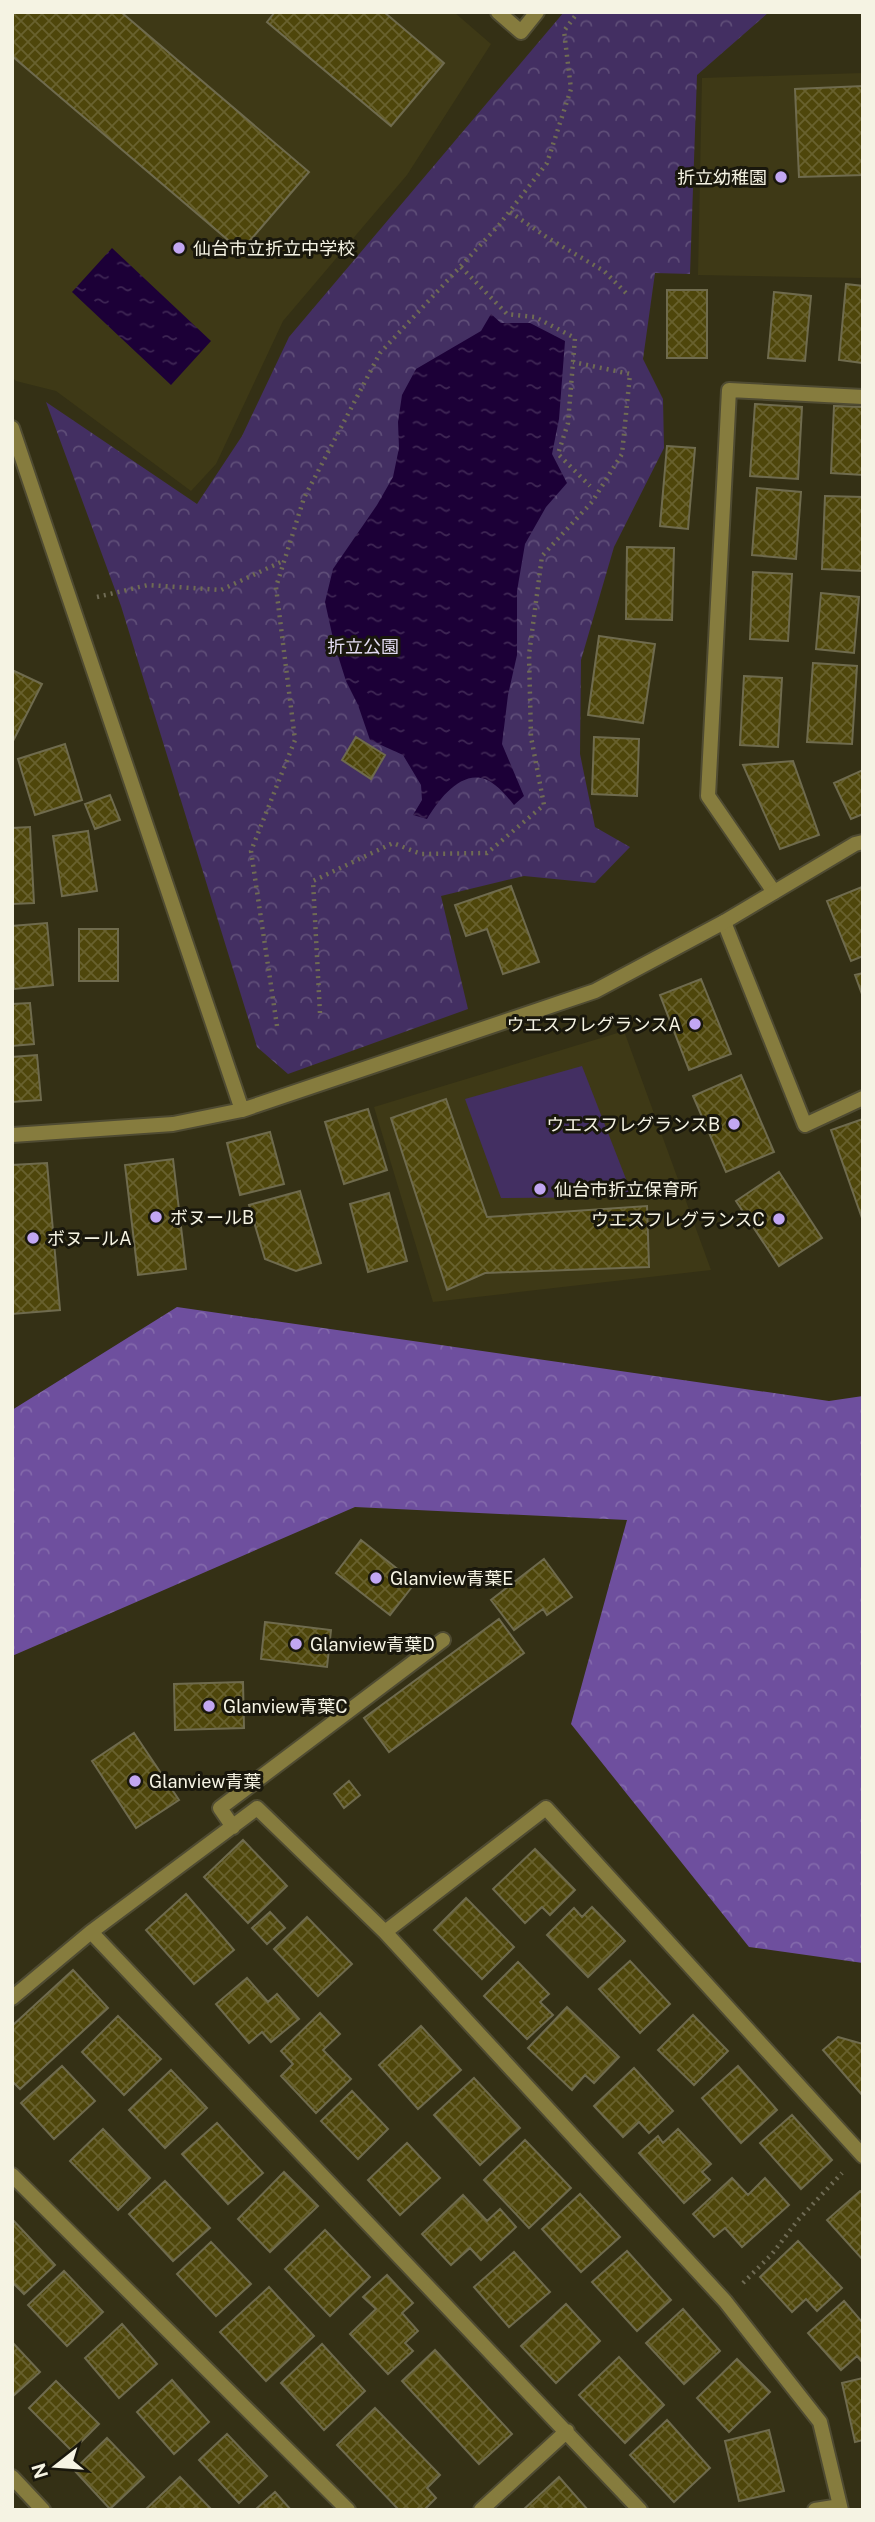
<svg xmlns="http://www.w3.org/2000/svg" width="875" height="2522" viewBox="0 0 875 2522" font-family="'Public Sans','Noto Sans JP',sans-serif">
  <defs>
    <pattern id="forest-crowns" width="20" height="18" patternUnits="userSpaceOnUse" patternTransform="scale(1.75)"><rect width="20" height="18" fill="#6e4f9e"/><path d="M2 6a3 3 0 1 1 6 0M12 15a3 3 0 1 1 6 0" fill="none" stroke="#8369ab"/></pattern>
    <pattern id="park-crowns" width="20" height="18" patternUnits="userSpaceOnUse" patternTransform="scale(1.75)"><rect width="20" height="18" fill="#432f62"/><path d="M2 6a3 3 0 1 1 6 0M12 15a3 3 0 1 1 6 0" fill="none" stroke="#5f4e78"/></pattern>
    <pattern id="water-ripples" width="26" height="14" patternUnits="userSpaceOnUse" patternTransform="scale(1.75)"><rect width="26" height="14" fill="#1c0037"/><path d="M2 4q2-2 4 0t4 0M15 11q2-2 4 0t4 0" fill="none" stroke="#3e2654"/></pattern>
    <pattern id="building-cross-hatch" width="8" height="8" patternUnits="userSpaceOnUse" patternTransform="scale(1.75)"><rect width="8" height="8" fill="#4e460b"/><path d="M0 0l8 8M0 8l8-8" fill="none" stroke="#68612e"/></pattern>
  </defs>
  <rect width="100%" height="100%" fill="#343015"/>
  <path fill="#3e3916" d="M 12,12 L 454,12 L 491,44 L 407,175 L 283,321 L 216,464 L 191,491 L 56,391 L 16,381 L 12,377 Z
    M 863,73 L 863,278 L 698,275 L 702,78 Z
    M 624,1031 L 711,1270 L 433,1302 L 374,1107 Z"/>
  <path fill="#432f62" d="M 582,1066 L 633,1197 L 501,1198 L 465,1099 Z"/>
  <path fill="url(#forest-crowns)" d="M 177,1307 L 829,1401 L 863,1396 L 863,1963 L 749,1947 L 571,1724 L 627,1520 L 355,1507 L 12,1656 L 12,1410 Z"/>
  <path fill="url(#park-crowns)" d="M 564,12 L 769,12 L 697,75 L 690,274 L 655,273 L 643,359 L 663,399 L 664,448 L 614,547 L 581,660 L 580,754 L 595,827 L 630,847 L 595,883 L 524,876 L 441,896 L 468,1009 L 288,1074 L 257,1047 L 121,606 L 46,402 L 197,504 L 242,436 L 289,337 Z"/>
  <path fill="url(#water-ripples)" d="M 112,248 L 211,341 L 171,385 L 72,292 Z
    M 491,314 L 501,323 L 530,323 L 565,341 L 559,419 L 552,454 L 567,483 L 546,507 L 525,544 L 517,591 L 517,655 L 508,695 L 502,744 L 524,796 L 514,805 C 508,798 502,790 495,785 C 467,762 440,797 427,819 L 413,815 L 422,800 L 421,785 L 403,755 L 370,740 L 358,705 L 346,681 L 334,643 L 325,602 L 333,569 L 377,505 L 393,477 L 399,448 L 398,422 L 402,395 L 416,369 L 481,331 Z"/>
  <path fill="url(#building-cross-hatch)" stroke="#6f6b4e" stroke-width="2" d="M 12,12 L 121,12 L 309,172 L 241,251 L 12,56 Z
    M 275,12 L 384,12 L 444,63 L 391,126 L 267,22 Z
    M 863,86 L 863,175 L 799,177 L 795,89 Z
    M 846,284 L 863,286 L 863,363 L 839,360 Z
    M 667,290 L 707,290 L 707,358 L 667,358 Z
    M 774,292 L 811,296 L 805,361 L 768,358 Z
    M 755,404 L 802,407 L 798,479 L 750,476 Z
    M 834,406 L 863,407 L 863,475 L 831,473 Z
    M 667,446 L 695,448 L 688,529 L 660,526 Z
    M 757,488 L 801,492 L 796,559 L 752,555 Z
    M 825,496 L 863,497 L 863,571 L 822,569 Z
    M 627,547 L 674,548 L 672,620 L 626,619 Z
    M 753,572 L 792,574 L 788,641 L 750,639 Z
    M 821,593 L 859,597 L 854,653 L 816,649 Z
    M 599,636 L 655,644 L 643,723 L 588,715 Z
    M 813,663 L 857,666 L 852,744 L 807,742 Z
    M 12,670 L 42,684 L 12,743 Z
    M 744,676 L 782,678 L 778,747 L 740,745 Z
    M 356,737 L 385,755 L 371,779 L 342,760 Z
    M 594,737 L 639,739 L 637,796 L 592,794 Z
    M 65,744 L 82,800 L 35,815 L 18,759 Z
    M 793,761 L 819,835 L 780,849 L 743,765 Z
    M 863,770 L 863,814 L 851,819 L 834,783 Z
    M 110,795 L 120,820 L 95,829 L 85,804 Z
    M 30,827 L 34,903 L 12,904 L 12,828 Z
    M 88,831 L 97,891 L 62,896 L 53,836 Z
    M 511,886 L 539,962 L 503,974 L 487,929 L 466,936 L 455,905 Z
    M 862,887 L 863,956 L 851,961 L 827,901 Z
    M 47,923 L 53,985 L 14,989 L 12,926 Z
    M 79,929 L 118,929 L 118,981 L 79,981 Z
    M 863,973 L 863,997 L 855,975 Z
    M 701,979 L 731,1054 L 689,1070 L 660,995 Z
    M 30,1003 L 34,1044 L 12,1046 L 12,1004 Z
    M 37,1055 L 41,1100 L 12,1102 L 12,1057 Z
    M 741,1075 L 774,1152 L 726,1172 L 693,1096 Z
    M 446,1099 L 487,1217 L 647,1206 L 649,1267 L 485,1273 L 447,1290 L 391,1118 Z
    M 368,1109 L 387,1170 L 344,1184 L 325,1122 Z
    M 863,1119 L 863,1221 L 831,1130 Z
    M 270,1132 L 284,1184 L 240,1195 L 227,1143 Z
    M 173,1159 L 186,1269 L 138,1275 L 125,1165 Z
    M 47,1163 L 60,1310 L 12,1314 L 12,1165 Z
    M 779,1172 L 822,1238 L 779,1266 L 736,1201 Z
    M 300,1191 L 321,1263 L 296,1271 L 265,1259 L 249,1205 Z
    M 389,1193 L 407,1261 L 368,1272 L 350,1204 Z
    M 361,1540 L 415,1583 L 390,1615 L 336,1573 Z
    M 544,1559 L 572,1597 L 547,1615 L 543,1609 L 514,1630 L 491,1600 Z
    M 499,1619 L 524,1653 L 389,1752 L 364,1718 Z
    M 265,1622 L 331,1630 L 327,1667 L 261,1659 Z
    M 243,1682 L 244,1728 L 175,1730 L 174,1684 Z
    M 134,1733 L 179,1800 L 136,1828 L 92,1761 Z
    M 349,1781 L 360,1795 L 344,1808 L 334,1794 Z
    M 243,1840 L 287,1886 L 248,1923 L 204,1877 Z
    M 535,1849 L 575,1890 L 550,1915 L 542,1907 L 525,1923 L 493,1889 Z
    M 186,1894 L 234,1950 L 194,1984 L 146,1930 Z
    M 466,1898 L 514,1947 L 482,1979 L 434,1930 Z
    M 592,1907 L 625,1941 L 588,1977 L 547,1935 L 574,1908 L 582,1917 Z
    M 270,1912 L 285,1928 L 267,1944 L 252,1928 Z
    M 307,1917 L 352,1964 L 318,1996 L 274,1949 Z
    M 630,1961 L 670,2004 L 640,2033 L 599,1989 Z
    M 518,1962 L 549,1994 L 540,2002 L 553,2015 L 527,2039 L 484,1996 Z
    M 73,1970 L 108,2008 L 20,2089 L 12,2081 L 12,2026 Z
    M 247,1978 L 268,2002 L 277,1994 L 299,2019 L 271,2042 L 262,2032 L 249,2043 L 216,2004 Z
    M 567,2007 L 619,2057 L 594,2083 L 585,2075 L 572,2090 L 528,2048 Z
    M 320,2013 L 340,2034 L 323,2050 L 351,2079 L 316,2113 L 281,2076 L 293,2064 L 281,2051 Z
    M 693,2015 L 728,2051 L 694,2085 L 658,2050 Z
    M 118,2016 L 161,2059 L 124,2095 L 82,2052 Z
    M 421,2026 L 461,2070 L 418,2109 L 379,2065 Z
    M 838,2037 L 863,2044 L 863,2096 L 823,2050 Z
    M 62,2066 L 95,2101 L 54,2139 L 21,2103 Z
    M 738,2066 L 777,2110 L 741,2143 L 702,2098 Z
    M 634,2068 L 673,2111 L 649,2133 L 639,2122 L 623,2137 L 594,2106 Z
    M 171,2070 L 207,2108 L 165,2148 L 129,2110 Z
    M 474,2078 L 520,2128 L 480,2165 L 434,2115 Z
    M 352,2091 L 388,2129 L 358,2159 L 321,2121 Z
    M 792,2115 L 832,2160 L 801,2189 L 760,2143 Z
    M 217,2123 L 263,2173 L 228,2204 L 182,2154 Z
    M 103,2129 L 150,2178 L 118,2210 L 70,2161 Z
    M 678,2129 L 711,2164 L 702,2172 L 710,2180 L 684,2203 L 639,2153 L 658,2136 L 663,2143 Z
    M 525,2140 L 571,2188 L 529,2228 L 484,2180 Z
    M 407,2143 L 440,2178 L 400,2215 L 368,2180 Z
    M 284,2172 L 318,2206 L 270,2252 L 238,2219 Z
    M 732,2178 L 748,2195 L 765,2178 L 789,2205 L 742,2247 L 725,2228 L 714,2237 L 693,2214 Z
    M 165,2181 L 210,2228 L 173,2261 L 129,2214 Z
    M 860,2191 L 863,2194 L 863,2260 L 827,2220 Z
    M 580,2194 L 620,2237 L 581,2272 L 542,2229 Z
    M 463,2195 L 487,2221 L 500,2209 L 516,2227 L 481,2260 L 470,2248 L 451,2265 L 422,2234 Z
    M 12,2219 L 55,2265 L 24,2294 L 12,2282 Z
    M 325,2230 L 370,2277 L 330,2316 L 285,2269 Z
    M 798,2241 L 842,2288 L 817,2311 L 806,2299 L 792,2312 L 760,2277 Z
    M 211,2242 L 251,2284 L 216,2316 L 177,2274 Z
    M 627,2251 L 671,2300 L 637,2331 L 592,2282 Z
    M 514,2252 L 550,2292 L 509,2327 L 474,2287 Z
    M 64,2271 L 103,2312 L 67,2346 L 28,2305 Z
    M 387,2275 L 413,2303 L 402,2313 L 418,2331 L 405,2343 L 413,2351 L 388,2374 L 350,2334 L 376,2309 L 363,2297 Z
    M 269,2287 L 314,2336 L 266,2381 L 220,2332 Z
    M 844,2301 L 863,2323 L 863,2363 L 857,2356 L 841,2370 L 808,2333 Z
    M 566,2304 L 600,2341 L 556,2383 L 521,2346 Z
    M 683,2309 L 720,2351 L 684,2384 L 646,2343 Z
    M 122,2324 L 157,2364 L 119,2398 L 85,2358 Z
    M 12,2342 L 40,2372 L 12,2397 Z
    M 322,2344 L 365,2391 L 324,2430 L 281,2383 Z
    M 435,2350 L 512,2434 L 479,2464 L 402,2381 Z
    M 619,2357 L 664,2405 L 625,2443 L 579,2395 Z
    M 737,2359 L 770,2392 L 729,2432 L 697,2398 Z
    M 863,2378 L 863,2440 L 855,2442 L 842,2383 Z
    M 172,2380 L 209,2422 L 174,2454 L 137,2412 Z
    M 56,2381 L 99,2424 L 72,2451 L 29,2408 Z
    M 375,2408 L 440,2475 L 427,2488 L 436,2498 L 424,2510 L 399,2510 L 337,2445 Z
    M 667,2420 L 710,2468 L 674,2502 L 630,2455 Z
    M 769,2430 L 784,2491 L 739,2501 L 725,2441 Z
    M 227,2434 L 267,2476 L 239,2503 L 199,2460 Z
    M 107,2438 L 144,2477 L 110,2509 L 74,2470 Z
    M 180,2477 L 212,2510 L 145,2510 Z
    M 559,2477 L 588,2510 L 523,2510 Z
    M 275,2492 L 291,2510 L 255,2510 Z"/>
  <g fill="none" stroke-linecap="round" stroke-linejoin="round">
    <defs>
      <path id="minor" d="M 498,12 L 521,32 L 537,12
        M 774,892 L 708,796 L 729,390 L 863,397
        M 724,922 L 805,1125 L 863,1098
        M 233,1827 L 220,1808 L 443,1640
        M 91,1932 L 640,2510
        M 385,1932 L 546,1808 L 863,2156
        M 12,1998 L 91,1932 L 257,1808 L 385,1932 L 725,2301 L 820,2422 L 841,2510
        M 12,2175 L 348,2510
        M 481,2510 L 567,2431
        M 815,2510 L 840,2506"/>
      <path id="tertiary" d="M 12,428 L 242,1110
        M 12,1135 L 173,1124 L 242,1110 L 595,991 L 724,922 L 855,844 L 863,842
        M 12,2477 L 43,2510"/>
    </defs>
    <use href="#minor" stroke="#4f4b32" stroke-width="18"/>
    <use href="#tertiary" stroke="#4f4b32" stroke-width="18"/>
    <path stroke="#6f6b54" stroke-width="4.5" stroke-dasharray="2 5" stroke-linecap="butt" d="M 510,212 L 548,238 L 604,271 L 629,296
      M 461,267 L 507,314 L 535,317 L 575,338 L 568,423 L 558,454 L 590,486
      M 97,597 L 148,585 L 221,590 L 283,561
      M 320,1013 L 313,881 L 393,843 L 421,854 L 487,853 L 544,805 L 531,737 L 529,655 L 542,556 L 592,502 L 622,454 L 630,374 L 573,362
      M 277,1026 L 251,851 L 295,740 L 276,587 L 304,498 L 380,353 L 499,225 L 547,163 L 571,89 L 564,31 L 578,12
      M 743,2283 L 772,2254 L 798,2220 L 842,2173"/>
    <use href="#minor" stroke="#867c3e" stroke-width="14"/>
    <use href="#tertiary" stroke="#867c3e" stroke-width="14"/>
  </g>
  <g fill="#c2a7f2" stroke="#19170c" stroke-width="2.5">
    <circle cx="781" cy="177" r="7"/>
    <circle cx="179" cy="248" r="7"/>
    <circle cx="695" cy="1024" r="7"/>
    <circle cx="734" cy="1124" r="7"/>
    <circle cx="540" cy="1189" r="7"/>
    <circle cx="156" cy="1217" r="7"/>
    <circle cx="779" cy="1219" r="7"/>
    <circle cx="33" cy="1238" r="7"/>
    <circle cx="376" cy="1578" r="7"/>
    <circle cx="296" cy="1644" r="7"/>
    <circle cx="209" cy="1706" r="7"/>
    <circle cx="135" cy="1781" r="7"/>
  </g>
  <g text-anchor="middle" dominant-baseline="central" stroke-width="6" stroke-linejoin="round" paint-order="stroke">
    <g font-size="18" fill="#f5f3e3" stroke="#19170c" text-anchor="start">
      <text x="767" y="177" text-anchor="end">折立幼稚園</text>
      <text x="193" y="248">仙台市立折立中学校</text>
      <text x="681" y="1024" text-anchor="end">ウエスフレグランスA</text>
      <text x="720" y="1124" text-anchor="end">ウエスフレグランスB</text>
      <text x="554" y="1189">仙台市折立保育所</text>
      <text x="170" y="1217">ボヌールB</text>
      <text x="765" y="1219" text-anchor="end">ウエスフレグランスC</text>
      <text x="47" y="1238">ボヌールA</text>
      <text x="390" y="1578">Glanview青葉E</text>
      <text x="310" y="1644">Glanview青葉D</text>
      <text x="223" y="1706">Glanview青葉C</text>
      <text x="149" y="1781">Glanview青葉</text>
    </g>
    <g font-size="18" fill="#e2dbf1" stroke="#19170c">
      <text x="363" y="646">折立公園</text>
    </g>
  </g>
  <rect width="875" height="2522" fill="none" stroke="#f5f3e3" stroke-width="28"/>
  <g transform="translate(56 2466) rotate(253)" stroke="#19170c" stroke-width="5" paint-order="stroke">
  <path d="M0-5L12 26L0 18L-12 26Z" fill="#f5f3e3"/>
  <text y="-10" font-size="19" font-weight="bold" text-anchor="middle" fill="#f5f3e3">N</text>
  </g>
</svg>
